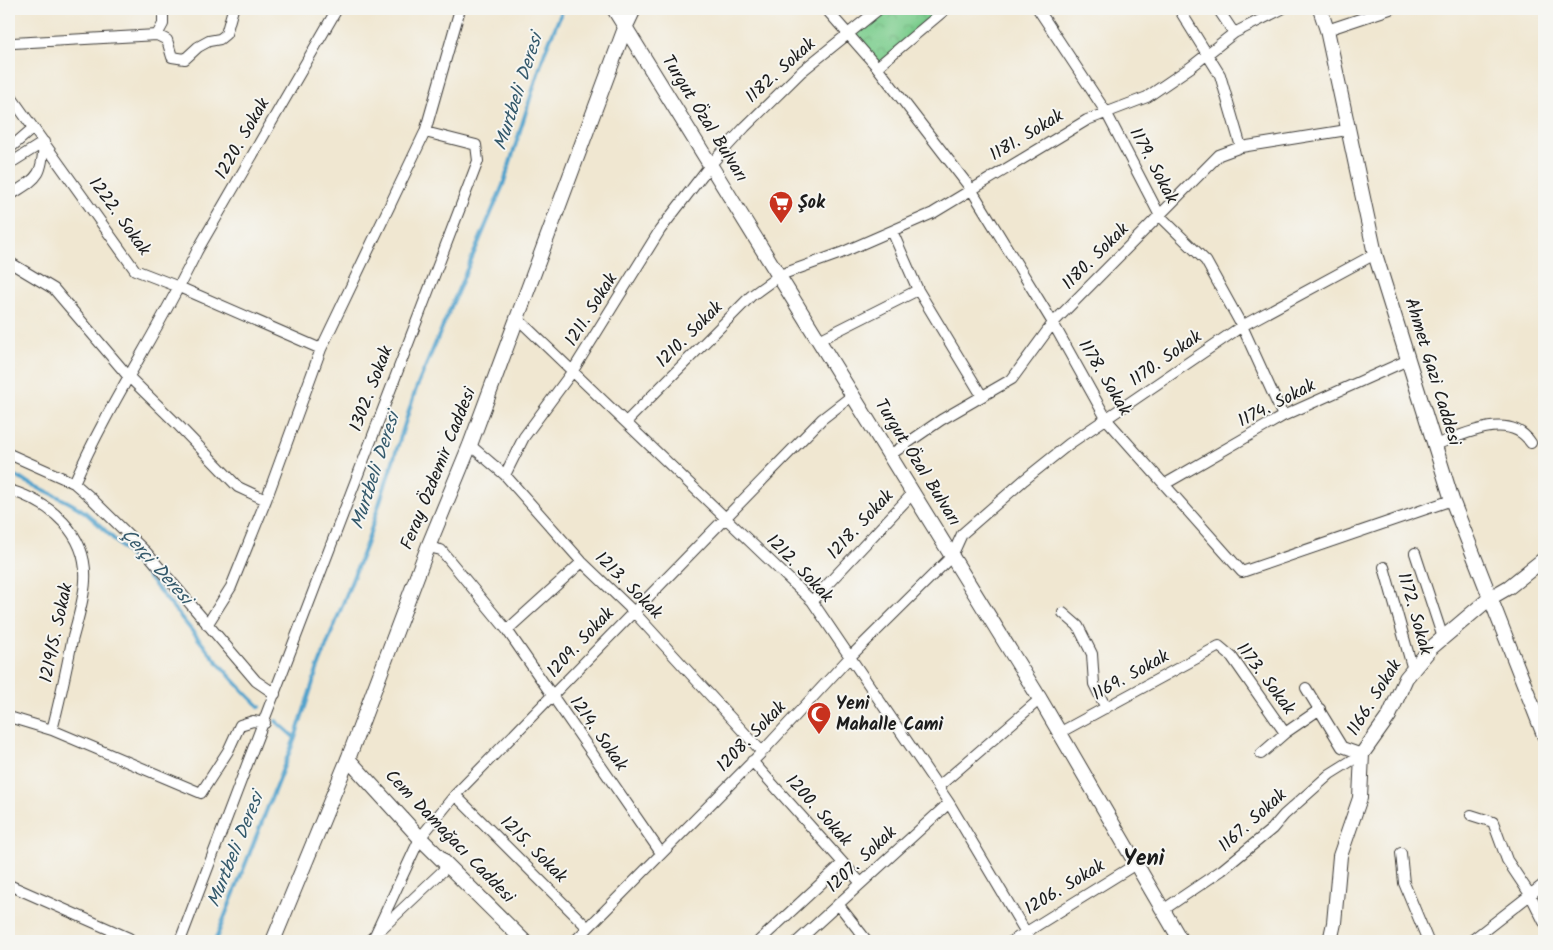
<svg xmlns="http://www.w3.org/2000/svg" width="1553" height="950" viewBox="0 0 1553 950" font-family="Kalam,sans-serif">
  <defs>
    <pattern id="park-crowns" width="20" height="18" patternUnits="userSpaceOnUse" patternTransform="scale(1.25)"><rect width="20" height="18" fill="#7ccd8d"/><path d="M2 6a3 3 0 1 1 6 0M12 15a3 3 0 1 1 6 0" fill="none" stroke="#6baf79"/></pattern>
  </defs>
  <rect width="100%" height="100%" fill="#f6f6f2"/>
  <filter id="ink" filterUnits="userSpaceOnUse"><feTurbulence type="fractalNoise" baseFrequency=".02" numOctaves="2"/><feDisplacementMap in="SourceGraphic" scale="10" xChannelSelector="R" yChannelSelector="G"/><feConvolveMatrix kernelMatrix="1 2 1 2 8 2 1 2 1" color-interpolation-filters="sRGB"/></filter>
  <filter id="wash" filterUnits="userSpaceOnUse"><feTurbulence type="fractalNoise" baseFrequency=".0096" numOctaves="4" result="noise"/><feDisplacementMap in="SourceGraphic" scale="20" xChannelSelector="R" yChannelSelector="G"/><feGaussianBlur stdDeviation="1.12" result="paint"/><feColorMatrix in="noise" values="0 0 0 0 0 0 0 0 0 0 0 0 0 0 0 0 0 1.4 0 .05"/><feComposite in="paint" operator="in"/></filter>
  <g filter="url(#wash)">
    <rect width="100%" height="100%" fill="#f0e7d1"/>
    <path fill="url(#park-crowns)" stroke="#4c7454" d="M 879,9 L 946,9 L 877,67 L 849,33 Z"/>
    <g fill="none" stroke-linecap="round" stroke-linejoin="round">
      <path stroke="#52a3cc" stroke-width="4" d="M 9,473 C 29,484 71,500 87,514 C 153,570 197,648 260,707
        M 276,721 L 295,738
        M 215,941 L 295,738 L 317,670 L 367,542 L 416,389 L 503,185 L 545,51 L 563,9"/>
    </g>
  </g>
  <g filter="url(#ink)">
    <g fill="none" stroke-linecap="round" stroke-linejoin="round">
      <defs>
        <path id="street" d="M 826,9 L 877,67 L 971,189 L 1053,323 L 1107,420 L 1242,572 L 1452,500
          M 1038,9 L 1106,112 L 1160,216 L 1206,261 L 1242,326 L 1283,416
          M 1179,9 L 1220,75 L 1241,147
          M 1218,9 L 1234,33
          M 1327,30 L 1390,9
          M 157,35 L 167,40 L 172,57 L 185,59 L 198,47 L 209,41 L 220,39 L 226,34 L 233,9
          M 13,43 L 157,35 L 163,24 L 163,9
          M 877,67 L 946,9
          M 9,94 L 135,270 L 179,287 L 321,349
          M 9,149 L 32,129
          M 9,164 L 44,142
          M 9,196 C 38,177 42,178 44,142
          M 892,231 L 918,290 L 982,396
          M 9,262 L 54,289 L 128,376 L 179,426 L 238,487 L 266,500
          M 517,318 L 812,601 L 949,803 L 1031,941
          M 819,340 L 918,290
          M 627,421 L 751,296 L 780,275 L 841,253 L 933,213 L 1087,120 L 1147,97 L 1191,67 L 1234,33 L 1282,9
          M 470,445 L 505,475 L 582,562 L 633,611 L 762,752
          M 1435,445 C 1463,435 1510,410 1531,443
          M 9,454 L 74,483 L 90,497 L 146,552 L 256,681 L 275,694
          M 890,455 L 941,420 L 1012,379 L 1053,323 L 1219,155 L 1241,147 L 1347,130
          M 505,475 L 524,437 L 572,372 L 660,230 L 711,164 L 745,127 L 802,71 L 879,9
          M 74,483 C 109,403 159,330 197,251 L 337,9
          M 1165,484 L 1283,416 L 1408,360
          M 9,490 C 50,502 88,534 85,581 C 84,600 77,622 72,641 C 66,671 60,700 52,730
          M 428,547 L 441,550 L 507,630 L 661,853
          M 1415,553 L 1443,638
          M 1384,567 L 1413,670
          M 812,601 L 913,493
          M 1063,613 L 1078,626 L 1092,654 L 1094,684 L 1106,708
          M 207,625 L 231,587 L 266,500 L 321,349 L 425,132 L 460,9
          M 507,630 L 582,562
          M 1306,688 L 1342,747 L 1362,754
          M 9,717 L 52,730 L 201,793 L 228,751 L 240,725 L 253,721 L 265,723
          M 1059,733 L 1219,646 L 1232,657 L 1285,733
          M 1261,754 L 1285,733 L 1320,709
          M 752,761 L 860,882
          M 938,787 L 1040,699
          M 455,795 L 588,928
          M 1471,815 L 1493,822 L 1507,860 L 1531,896 L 1544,922
          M 1401,853 L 1404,883 L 1428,941
          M 9,885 L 129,938
          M 838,904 L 867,941
          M 1163,910 L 1222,870 L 1272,829 L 1284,815 L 1330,774 L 1362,754
          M 379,931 L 449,865
          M 180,941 C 279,681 377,421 478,161 L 476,145 L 425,132
          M 369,941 L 375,935 L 420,838 L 455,795 L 822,419 L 853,395
          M 575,941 L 762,752 L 850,657 L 952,556 L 962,534 L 1024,480 L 1069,444 L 1242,326 L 1375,254
          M 759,941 L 843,863
          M 798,941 L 949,803
          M 1012,941 L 1136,864
          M 1471,941 L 1544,884"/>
        <path id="secondary" d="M 614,9 L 1040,699 L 1181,941
          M 1320,9 L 1327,30 L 1375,254 L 1452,500 L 1544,735
          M 348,759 L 420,838 L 524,941
          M 273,941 L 348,759 L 428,547 L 470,445 L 625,28 L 634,9
          M 1330,941 L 1334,923 L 1340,856 L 1360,798 L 1362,754 L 1389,716 L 1406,678 L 1431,648 L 1490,598 L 1509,587 L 1544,559"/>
      </defs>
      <use href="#street" stroke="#3c3a37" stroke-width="12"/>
      <use href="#secondary" stroke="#3c3a37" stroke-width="16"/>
      <use href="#street" stroke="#fff" stroke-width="10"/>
      <use href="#secondary" stroke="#fff" stroke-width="14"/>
    </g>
  </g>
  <defs>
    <symbol id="supermarket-pin" viewBox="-11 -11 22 30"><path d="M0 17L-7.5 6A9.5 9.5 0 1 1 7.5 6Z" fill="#c8321e" stroke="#f6f6f2"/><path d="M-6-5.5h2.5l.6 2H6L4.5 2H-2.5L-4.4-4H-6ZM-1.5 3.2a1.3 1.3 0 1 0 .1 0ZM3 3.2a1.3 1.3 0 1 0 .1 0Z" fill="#fff"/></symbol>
    <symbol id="mosque-pin" viewBox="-11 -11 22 30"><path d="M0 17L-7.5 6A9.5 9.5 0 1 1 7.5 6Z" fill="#c8321e" stroke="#f6f6f2"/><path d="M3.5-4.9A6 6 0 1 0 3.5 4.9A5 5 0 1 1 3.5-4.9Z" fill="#fff"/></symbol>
  </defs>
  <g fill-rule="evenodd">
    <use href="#supermarket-pin" x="767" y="189" width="28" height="38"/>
    <use href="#mosque-pin" x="805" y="700" width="28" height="38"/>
  </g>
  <g text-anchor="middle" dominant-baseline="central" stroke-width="4" stroke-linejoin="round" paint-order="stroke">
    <g font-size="18" fill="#1c1c1c" stroke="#f6f6f2">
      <text transform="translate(781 71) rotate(-42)">1182. Sokak</text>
      <text transform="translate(704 119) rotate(58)">Turgut Özal Bulvarı</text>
      <text transform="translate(1027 136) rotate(-31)">1181. Sokak</text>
      <text transform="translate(243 139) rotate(-60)">1220. Sokak</text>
      <text transform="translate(1153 166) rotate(62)">1179. Sokak</text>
      <text transform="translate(119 217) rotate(54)">1222. Sokak</text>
      <text transform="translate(1096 257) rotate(-45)">1180. Sokak</text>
      <text transform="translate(592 310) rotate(-58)">1211. Sokak</text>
      <text transform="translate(690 335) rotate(-45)">1210. Sokak</text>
      <text transform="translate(1166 359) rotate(-35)">1170. Sokak</text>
      <text transform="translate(1432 372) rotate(73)">Ahmet Gazi Caddesi</text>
      <text transform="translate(1104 378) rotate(59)">1178. Sokak</text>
      <text transform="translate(372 389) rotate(-69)">1302. Sokak</text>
      <text transform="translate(1277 404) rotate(-27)">1174. Sokak</text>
      <text transform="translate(917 463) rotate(58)">Turgut Özal Bulvarı</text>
      <text transform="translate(439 469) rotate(-68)">Feray Özdemir Caddesi</text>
      <text transform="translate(861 525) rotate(-47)">1218. Sokak</text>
      <text transform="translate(799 569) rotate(46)">1212. Sokak</text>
      <text transform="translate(628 586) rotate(45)">1213. Sokak</text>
      <text transform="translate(1414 614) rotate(74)">1172. Sokak</text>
      <text transform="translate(57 633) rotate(-78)">1219/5. Sokak</text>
      <text transform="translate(581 643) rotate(-47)">1209. Sokak</text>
      <text transform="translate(1131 676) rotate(-29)">1169. Sokak</text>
      <text transform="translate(1265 679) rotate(53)">1173. Sokak</text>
      <text transform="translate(1375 698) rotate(-58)">1166. Sokak</text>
      <text transform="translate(598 734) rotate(55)">1214. Sokak</text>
      <text transform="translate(752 737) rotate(-46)">1208. Sokak</text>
      <text transform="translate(818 811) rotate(48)">1200. Sokak</text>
      <text transform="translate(1253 821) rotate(-42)">1167. Sokak</text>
      <text transform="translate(449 837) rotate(46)">Cem Damağacı Caddesi</text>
      <text transform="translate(533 850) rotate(45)">1215. Sokak</text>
      <text transform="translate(862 860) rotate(-43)">1207. Sokak</text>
      <text transform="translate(1065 888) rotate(-31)">1206. Sokak</text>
    </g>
    <g font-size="18" font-weight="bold" fill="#1c1c1c" stroke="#f6f6f2" text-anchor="start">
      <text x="798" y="203">Şok</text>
      <text x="836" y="704">Yeni<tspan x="836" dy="21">Mahalle Cami</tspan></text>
    </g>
    <g font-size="19" font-style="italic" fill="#34596b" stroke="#f6f6f2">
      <text transform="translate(519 92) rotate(-72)">Murtbeli Deresi</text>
      <text transform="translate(376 471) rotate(-72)">Murtbeli Deresi</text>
      <text transform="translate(156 567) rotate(48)">Çerçi Deresi</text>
      <text transform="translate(236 850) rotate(-68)">Murtbeli Deresi</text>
    </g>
    <g font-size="22" font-weight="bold" fill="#1c1c1c" stroke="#f6f6f2">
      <text x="1144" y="859">Yeni</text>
    </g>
  </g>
  <rect width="1553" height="950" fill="none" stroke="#f6f6f2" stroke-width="30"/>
</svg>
